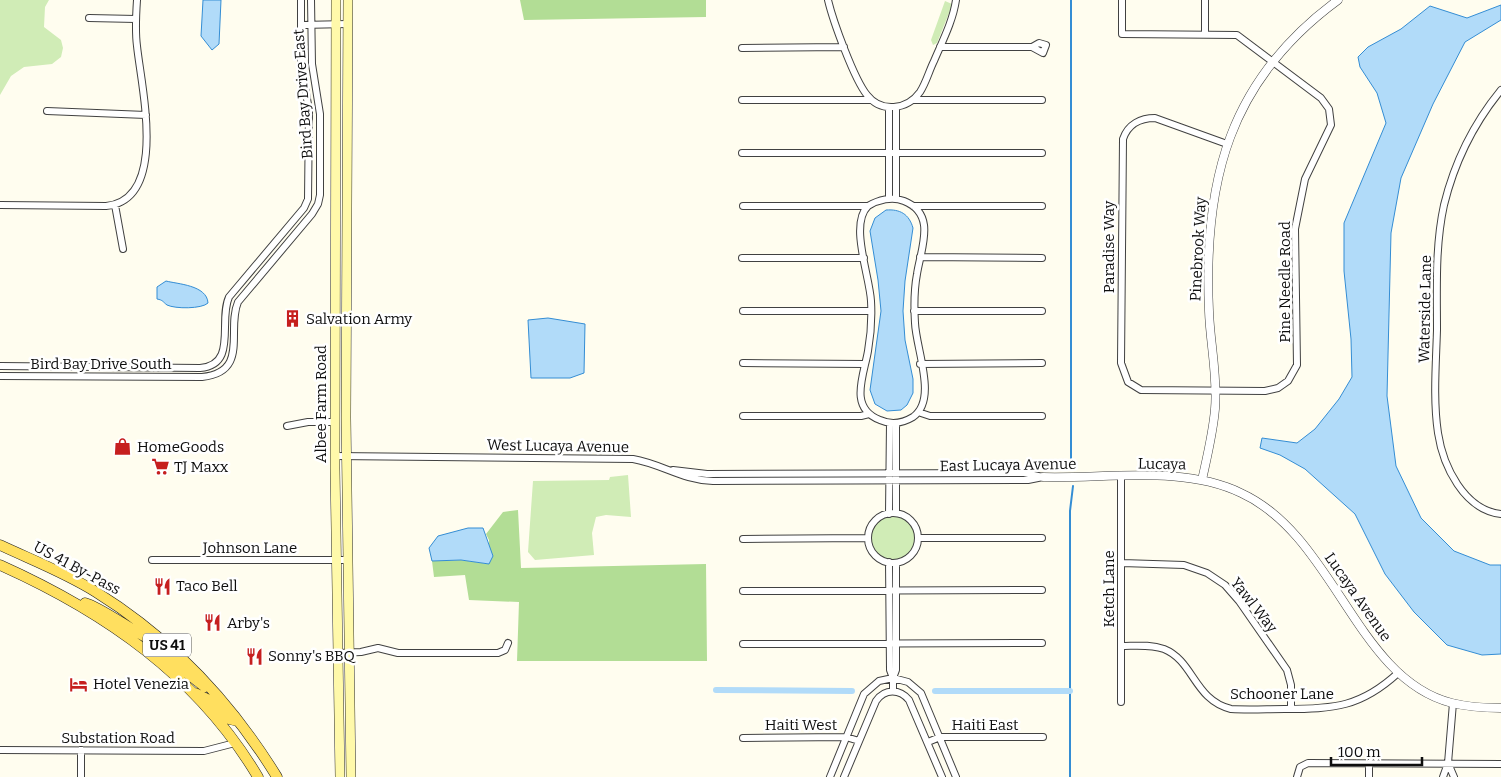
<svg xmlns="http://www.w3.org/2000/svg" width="1501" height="777" viewBox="0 0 1501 777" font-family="Bitter,serif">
  <rect width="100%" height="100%" fill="#fffdef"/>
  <path fill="#d0ecb6" d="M 0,0 L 49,0 L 45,7 L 44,27 L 61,40 L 63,48 L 61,57 L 52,64 L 24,67 L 11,76 L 0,95 Z
    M 945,1 L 952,4 L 951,8 L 937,43 L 933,45 L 931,40 Z
    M 628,475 L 631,517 L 606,515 L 596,517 L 592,533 L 594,555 L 535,560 L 528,552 L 533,481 L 609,480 L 610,477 Z
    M871 538a22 22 0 1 1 44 0a22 22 0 1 1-44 0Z"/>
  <path fill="#b2dd95" d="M 520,0 L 706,0 L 706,17 L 524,20 Z
    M 518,510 L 521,568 L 706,564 L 707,661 L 517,661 L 519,602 L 469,600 L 465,575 L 434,577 L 432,561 L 461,560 L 489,564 L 489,540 L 486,534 L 503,512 Z"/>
  <path fill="#b1dbf9" stroke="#348dd4" d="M 203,0 L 221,0 L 219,44 L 212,50 L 201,36 Z
    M 1501,5 L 1501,20 L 1465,42 L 1433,104 L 1401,178 L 1391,233 L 1387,396 L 1396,466 L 1421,518 L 1454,551 L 1490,565 L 1501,565 L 1501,654 L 1482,655 L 1447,645 L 1414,612 L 1385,574 L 1355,514 L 1305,469 L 1280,455 L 1260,448 L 1262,438 L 1297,443 L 1315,429 L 1339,399 L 1352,377 L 1351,339 L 1344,271 L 1344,223 L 1386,123 L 1377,93 L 1360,67 L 1358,57 L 1368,47 L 1401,29 L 1430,6 L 1467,18 Z
    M 886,210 C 900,209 909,214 913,228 L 905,281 L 903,311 L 905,340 L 913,379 L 913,393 L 907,405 L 901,410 L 887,411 L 875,404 L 870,390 L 881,311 L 878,280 L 870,231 L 875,218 Z
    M 166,281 C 177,284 207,285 208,303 C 202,309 175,309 167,305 C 163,302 163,300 157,299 L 157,287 Z
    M 548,318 L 585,324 L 584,373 L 570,378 L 531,378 L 528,320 Z
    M 468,528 L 483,528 L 493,556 L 489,564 L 461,560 L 432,561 L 429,548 L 438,536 Z"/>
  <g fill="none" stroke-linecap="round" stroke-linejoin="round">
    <path stroke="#348dd4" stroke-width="2" d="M 1071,470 L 1071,0
      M 1070,777 L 1070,511 L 1073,486"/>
    <path stroke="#b1dbf9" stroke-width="6" d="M 716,690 L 852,691
      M 935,691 L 1070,691"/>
    <defs>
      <path id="minor" d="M 828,0 C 833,21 854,79 867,95 C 881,113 907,110 920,92 C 926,83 929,71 934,61 C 942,42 953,21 956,0
        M 1122,0 L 1122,34 L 1237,35 L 1321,98 L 1329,109 L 1331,125 L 1305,179 L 1295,229 L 1297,365 L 1288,381 L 1278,388 L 1265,391 L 1141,390 L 1128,382 L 1121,363 L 1123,139 C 1128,124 1141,118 1155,118 L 1227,144
        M 1205,0 L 1205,33
        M 89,18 L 136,19
        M 301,25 L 348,24
        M 1039,43 L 1046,45 L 1043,53 L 1032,47 Z
        M 940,47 L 1032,47
        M 742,48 L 844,47
        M 1501,90 C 1474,123 1454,164 1444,205 C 1435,246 1437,288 1437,330 C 1436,364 1433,400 1438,433 C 1443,466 1464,510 1501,514
        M 742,100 L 871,100
        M 913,100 L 1042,100
        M 889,107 L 889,199
        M 47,111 L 146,115
        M 742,153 L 1042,153
        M 896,199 L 896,107
        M 0,205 L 106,206 C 169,200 141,86 137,46 C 135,31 136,15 137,0
        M 115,205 L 123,249
        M 743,206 L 868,206 C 878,200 892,196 904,201 C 937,214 921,248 917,274 C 914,290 914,307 915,323 C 916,349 938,400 913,417 C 903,423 891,425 880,420 C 848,408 864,375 868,351 C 871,334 872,318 871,301 C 870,277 849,224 868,206
        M 913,206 L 1042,206
        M 920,257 L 1042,258
        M 742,258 L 864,258
        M 743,311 L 871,311
        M 914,311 L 1042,311
        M 743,363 L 865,364
        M 920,364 L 1042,363
        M 0,366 L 200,368 C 238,365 218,321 229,297 L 304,208 L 308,199 L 309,110 L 301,65 L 301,0
        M 0,376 L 202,377 C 250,372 226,330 238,302 L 312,214 L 318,204 L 320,195 L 320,114 L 312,64 L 311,0
        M 918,412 L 930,416 L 1042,416
        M 743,416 L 861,416 L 869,414
        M 287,426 L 308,422 L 334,422
        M 335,456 L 633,459 C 662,464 682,480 713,481 L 1028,480 L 1043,477
        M 673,470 L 707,474 L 1024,473 L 1043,477
        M 1121,477 L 1121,702
        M 896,513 L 896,423
        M868 538a25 25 0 1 1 50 0a25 25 0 1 1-50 0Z
        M 889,514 L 890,423
        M 918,538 L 1042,538
        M 743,539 L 868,538
        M 152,560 L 348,560
        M 889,562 L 890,670 L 893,678
        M 1122,563 L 1184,565 L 1207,573 L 1225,585 L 1239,601 L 1287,670 L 1291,685 L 1291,709
        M 743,591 L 1042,590
        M 743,644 L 1042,643
        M 1121,646 C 1135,646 1150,644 1164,649 C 1194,661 1194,700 1231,709 C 1249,710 1267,709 1285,709 C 1334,709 1361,707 1398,673
        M 339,653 L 361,652 L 378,648 L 398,653 L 498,653 L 505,650 L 508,643
        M 893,691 L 893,678 L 896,670 L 896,563
        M 743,738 L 846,737 L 859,741
        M 928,742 L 940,737 L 1043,737
        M 0,750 L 204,751 L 235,743
        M 81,750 L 81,777
        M 1369,763 L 1369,777
        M 1448,763 L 1454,777
        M 830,777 L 864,694 L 879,681 L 893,678 L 908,682 L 921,693 L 956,777
        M 844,777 L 876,701 C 885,688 900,689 909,700 L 942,777
        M 1297,777 L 1300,767 L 1308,763 L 1501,764
        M 1443,777 L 1448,763 L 1453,703"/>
      <path id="tertiary" d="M 1043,477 C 1106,479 1183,465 1241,493 C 1335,536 1356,679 1452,703 C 1468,707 1485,708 1501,708
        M 1202,480 C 1207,457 1213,433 1215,409 C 1218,377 1210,343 1209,311 C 1203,181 1229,80 1338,0"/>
      <path id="secondary" d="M 336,0 L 335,469 L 340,777
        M 348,0 L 346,418 L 351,777"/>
      <path id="primary" d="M 0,545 C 32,560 66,573 96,592 C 170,638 231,702 277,777
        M 0,565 C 105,612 198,676 258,777
        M 85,603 C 107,609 150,646 165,643
        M 154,656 L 169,659 L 205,687
        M 195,693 L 211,701 L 229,719 L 238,721"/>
    </defs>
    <use href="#minor" stroke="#414141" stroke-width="8"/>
    <use href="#tertiary" stroke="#414141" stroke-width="9"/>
    <use href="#secondary" stroke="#303030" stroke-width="10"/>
    <use href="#primary" stroke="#1f1f1f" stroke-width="11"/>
    <use href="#minor" stroke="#fff" stroke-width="6"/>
    <use href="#tertiary" stroke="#fff" stroke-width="8"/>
    <use href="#secondary" stroke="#fff9aa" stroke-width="9"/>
    <use href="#primary" stroke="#ffdf5f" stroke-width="10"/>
  </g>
  <defs>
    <symbol id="building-bare" viewBox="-9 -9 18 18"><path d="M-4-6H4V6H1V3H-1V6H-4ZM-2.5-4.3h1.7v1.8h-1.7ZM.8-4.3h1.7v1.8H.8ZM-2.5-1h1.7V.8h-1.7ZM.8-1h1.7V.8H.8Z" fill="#c61f1f" stroke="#fff" stroke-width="2.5" paint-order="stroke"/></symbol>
    <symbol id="shop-bare" viewBox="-9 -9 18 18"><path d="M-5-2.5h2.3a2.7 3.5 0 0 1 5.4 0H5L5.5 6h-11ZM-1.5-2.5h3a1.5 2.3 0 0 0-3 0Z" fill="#c61f1f" stroke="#fff" stroke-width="2.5" paint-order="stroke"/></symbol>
    <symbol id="supermarket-bare" viewBox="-9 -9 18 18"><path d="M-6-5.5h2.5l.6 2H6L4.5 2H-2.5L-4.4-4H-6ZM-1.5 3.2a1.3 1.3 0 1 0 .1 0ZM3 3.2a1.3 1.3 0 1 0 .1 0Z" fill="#c61f1f" stroke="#fff" stroke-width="2.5" paint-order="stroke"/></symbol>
    <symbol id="restaurant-bare" viewBox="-9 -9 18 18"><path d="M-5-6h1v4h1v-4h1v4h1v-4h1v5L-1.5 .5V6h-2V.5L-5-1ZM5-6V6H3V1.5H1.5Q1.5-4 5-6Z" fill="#c61f1f" stroke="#fff" stroke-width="2.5" paint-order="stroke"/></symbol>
    <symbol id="hotel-bare" viewBox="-9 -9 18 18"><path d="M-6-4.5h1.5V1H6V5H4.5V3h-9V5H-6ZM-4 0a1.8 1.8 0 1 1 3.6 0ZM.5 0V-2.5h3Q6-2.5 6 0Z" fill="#c61f1f" stroke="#fff" stroke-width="2.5" paint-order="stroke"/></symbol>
  </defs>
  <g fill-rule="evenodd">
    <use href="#building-bare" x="280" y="306" width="25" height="25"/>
    <use href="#shop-bare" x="110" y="434" width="25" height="25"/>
    <use href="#supermarket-bare" x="148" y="454" width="25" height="25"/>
    <use href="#restaurant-bare" x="150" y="574" width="25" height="25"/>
    <use href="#restaurant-bare" x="200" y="610" width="25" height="25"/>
    <use href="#restaurant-bare" x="242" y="644" width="25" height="25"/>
    <use href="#hotel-bare" x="66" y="672" width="25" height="25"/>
  </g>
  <g text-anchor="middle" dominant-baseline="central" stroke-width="5" stroke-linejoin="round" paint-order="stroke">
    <rect fill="#fff" stroke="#565656" stroke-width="1" x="143" y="633.5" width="48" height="23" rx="4"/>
    <g font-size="14" font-weight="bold" fill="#0e0e0e">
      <text x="167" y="645">US 41</text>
    </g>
    <g font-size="15" fill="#0e0e0e" stroke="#fff">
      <text transform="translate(303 94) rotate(-94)">Bird Bay Drive East</text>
      <text transform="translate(1109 247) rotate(-90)">Paradise Way</text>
      <text transform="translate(1198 249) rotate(-87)">Pinebrook Way</text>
      <text transform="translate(1285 282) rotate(-90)">Pine Needle Road</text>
      <text transform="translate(1425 309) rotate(-89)">Waterside Lane</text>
      <text x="101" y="364">Bird Bay Drive South</text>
      <text transform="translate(321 404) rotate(-90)">Albee Farm Road</text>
      <text transform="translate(558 446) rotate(1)">West Lucaya Avenue</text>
      <text transform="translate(1162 464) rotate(1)">Lucaya</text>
      <text transform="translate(1008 465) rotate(-1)">East Lucaya Avenue</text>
      <text x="250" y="548">Johnson Lane</text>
      <text transform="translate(77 568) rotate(28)">US 41 By-Pass</text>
      <text transform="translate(1109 589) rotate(-90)">Ketch Lane</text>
      <text transform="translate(1358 597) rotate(55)">Lucaya Avenue</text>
      <text transform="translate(1254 605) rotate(52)">Yawl Way</text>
      <text x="1282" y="694">Schooner Lane</text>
      <text x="801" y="725">Haiti West</text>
      <text x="985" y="725">Haiti East</text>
      <text x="118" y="738">Substation Road</text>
    </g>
    <g font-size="15" fill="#0e0e0e" stroke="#fff" text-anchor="start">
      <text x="306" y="319">Salvation Army</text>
      <text x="137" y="447">HomeGoods</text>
      <text x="174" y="467">TJ Maxx</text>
      <text x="176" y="586">Taco Bell</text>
      <text x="227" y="623">Arby's</text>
      <text x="268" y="656">Sonny's BBQ</text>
      <text x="93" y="684">Hotel Venezia</text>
    </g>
  </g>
  <path d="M1331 757v8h91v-8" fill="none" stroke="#0e0e0e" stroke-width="2.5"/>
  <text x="1338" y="757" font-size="15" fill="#0e0e0e" stroke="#ffffff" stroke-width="4" paint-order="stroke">100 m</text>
</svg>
